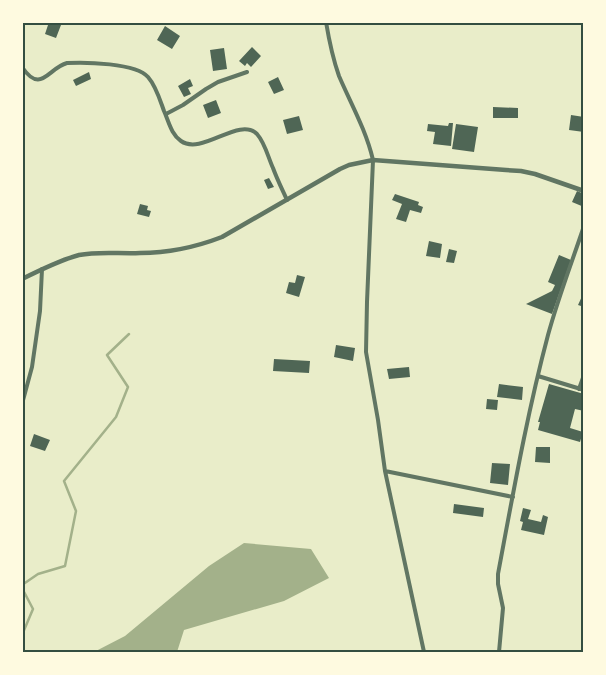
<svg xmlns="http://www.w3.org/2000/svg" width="606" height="675" viewBox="0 0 606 675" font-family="Rubik,sans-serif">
  <rect width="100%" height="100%" fill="#e9edc9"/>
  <path fill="#a3b18a" d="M 244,543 L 311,549 L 329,578 L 284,601 L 184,630 L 177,652 L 94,652 L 125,636 L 209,566 Z"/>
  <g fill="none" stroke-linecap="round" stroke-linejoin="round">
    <path stroke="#a3b18a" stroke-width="2.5" d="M 22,585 L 38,574 L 65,566 L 76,511 L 64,481 L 116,417 L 128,387 L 107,355 L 129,334
      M 22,588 L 33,609 L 22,635"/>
  </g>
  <path fill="#4f6655" d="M 49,22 L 61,25 L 56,38 L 45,34 Z
    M 165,26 L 180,36 L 172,49 L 157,40 Z
    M 252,47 L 261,56 L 251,67 L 247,63 L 245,66 L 239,61 Z
    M 224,48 L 227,69 L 213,71 L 210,50 Z
    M 89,72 L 91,79 L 76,86 L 73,80 Z
    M 278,77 L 284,90 L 274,94 L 268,82 Z
    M 190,79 L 193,86 L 188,88 L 191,94 L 184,97 L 178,86 Z
    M 216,100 L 221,113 L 208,118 L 203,105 Z
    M 493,107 L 518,108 L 518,118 L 493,118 Z
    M 571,115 L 584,117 L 584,132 L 569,130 Z
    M 299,116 L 303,130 L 287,134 L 283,120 Z
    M 449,123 L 453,123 L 451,146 L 433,144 L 435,132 L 427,131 L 428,124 L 448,126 Z
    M 456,124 L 478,127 L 474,152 L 452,149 Z
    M 269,178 L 274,187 L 268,189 L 264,180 Z
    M 577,191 L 584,194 L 584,207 L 572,202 Z
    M 395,194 L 419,202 L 418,205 L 423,207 L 421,213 L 410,210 L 406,222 L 396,219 L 402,204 L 392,200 Z
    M 140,204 L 148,206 L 147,210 L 151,211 L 149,217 L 137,214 Z
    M 429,241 L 442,244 L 440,258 L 426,256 Z
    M 449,249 L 457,251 L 454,263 L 446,262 Z
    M 559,255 L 571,260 L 552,314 L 526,304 L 552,291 L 555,285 L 548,282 Z
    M 297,275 L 305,277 L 299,297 L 286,293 L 289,282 L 295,283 Z
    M 584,292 L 584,307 L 578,305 Z
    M 336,345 L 355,348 L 353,361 L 334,357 Z
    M 274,359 L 310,361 L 309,373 L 273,371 Z
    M 409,367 L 410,377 L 389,379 L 387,369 Z
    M 499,384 L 523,387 L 522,400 L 497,397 Z
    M 549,384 L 584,394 L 584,411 L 575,409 L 570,428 L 583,432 L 580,442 L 538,430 L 540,422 L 538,422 Z
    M 487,399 L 498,400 L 497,410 L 486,409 Z
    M 34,434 L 50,440 L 45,451 L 30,446 Z
    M 536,447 L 550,447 L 550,463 L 535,462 Z
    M 492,463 L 510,464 L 508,485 L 490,483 Z
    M 454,504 L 484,508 L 483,517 L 453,513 Z
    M 523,508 L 531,510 L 528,519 L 541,522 L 543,515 L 548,517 L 544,535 L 521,530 L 523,522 L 520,521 Z"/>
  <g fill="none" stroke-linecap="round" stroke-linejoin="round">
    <path stroke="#617663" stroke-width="4" d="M 326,22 C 329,40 333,59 339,76 C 351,104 366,130 373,160 L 367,302 L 366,352 L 378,420 L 385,471 L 424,652
      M 22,67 C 41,95 48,68 67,63 C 85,62 136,63 148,77 C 156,86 160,100 164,111 C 169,122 171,134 181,141 C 202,156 239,116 257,134 C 265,143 268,157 273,168 C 277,179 282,189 287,200
      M 166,114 L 183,105 L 206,89 L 218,82 L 247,72
      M 538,376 L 584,390
      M 579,389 L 584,375
      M 22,404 L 32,367 L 40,311 L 42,269
      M 385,471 L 513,497
      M 499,652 L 503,608 L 498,584 L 498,574 C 513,494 527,414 548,335 C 558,298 572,262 584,226"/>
    <path stroke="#617663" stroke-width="4.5" d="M 22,279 C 40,270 60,260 79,255 C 99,251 120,254 140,253 C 169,253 196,247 222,237 L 340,169 L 349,165 L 373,160 L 506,170 L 521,171 L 535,174 L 584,191"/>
  </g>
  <rect width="606" height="675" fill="none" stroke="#fefae0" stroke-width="48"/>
  <rect x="24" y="24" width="558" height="627" fill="none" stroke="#344e41" stroke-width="2"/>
</svg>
